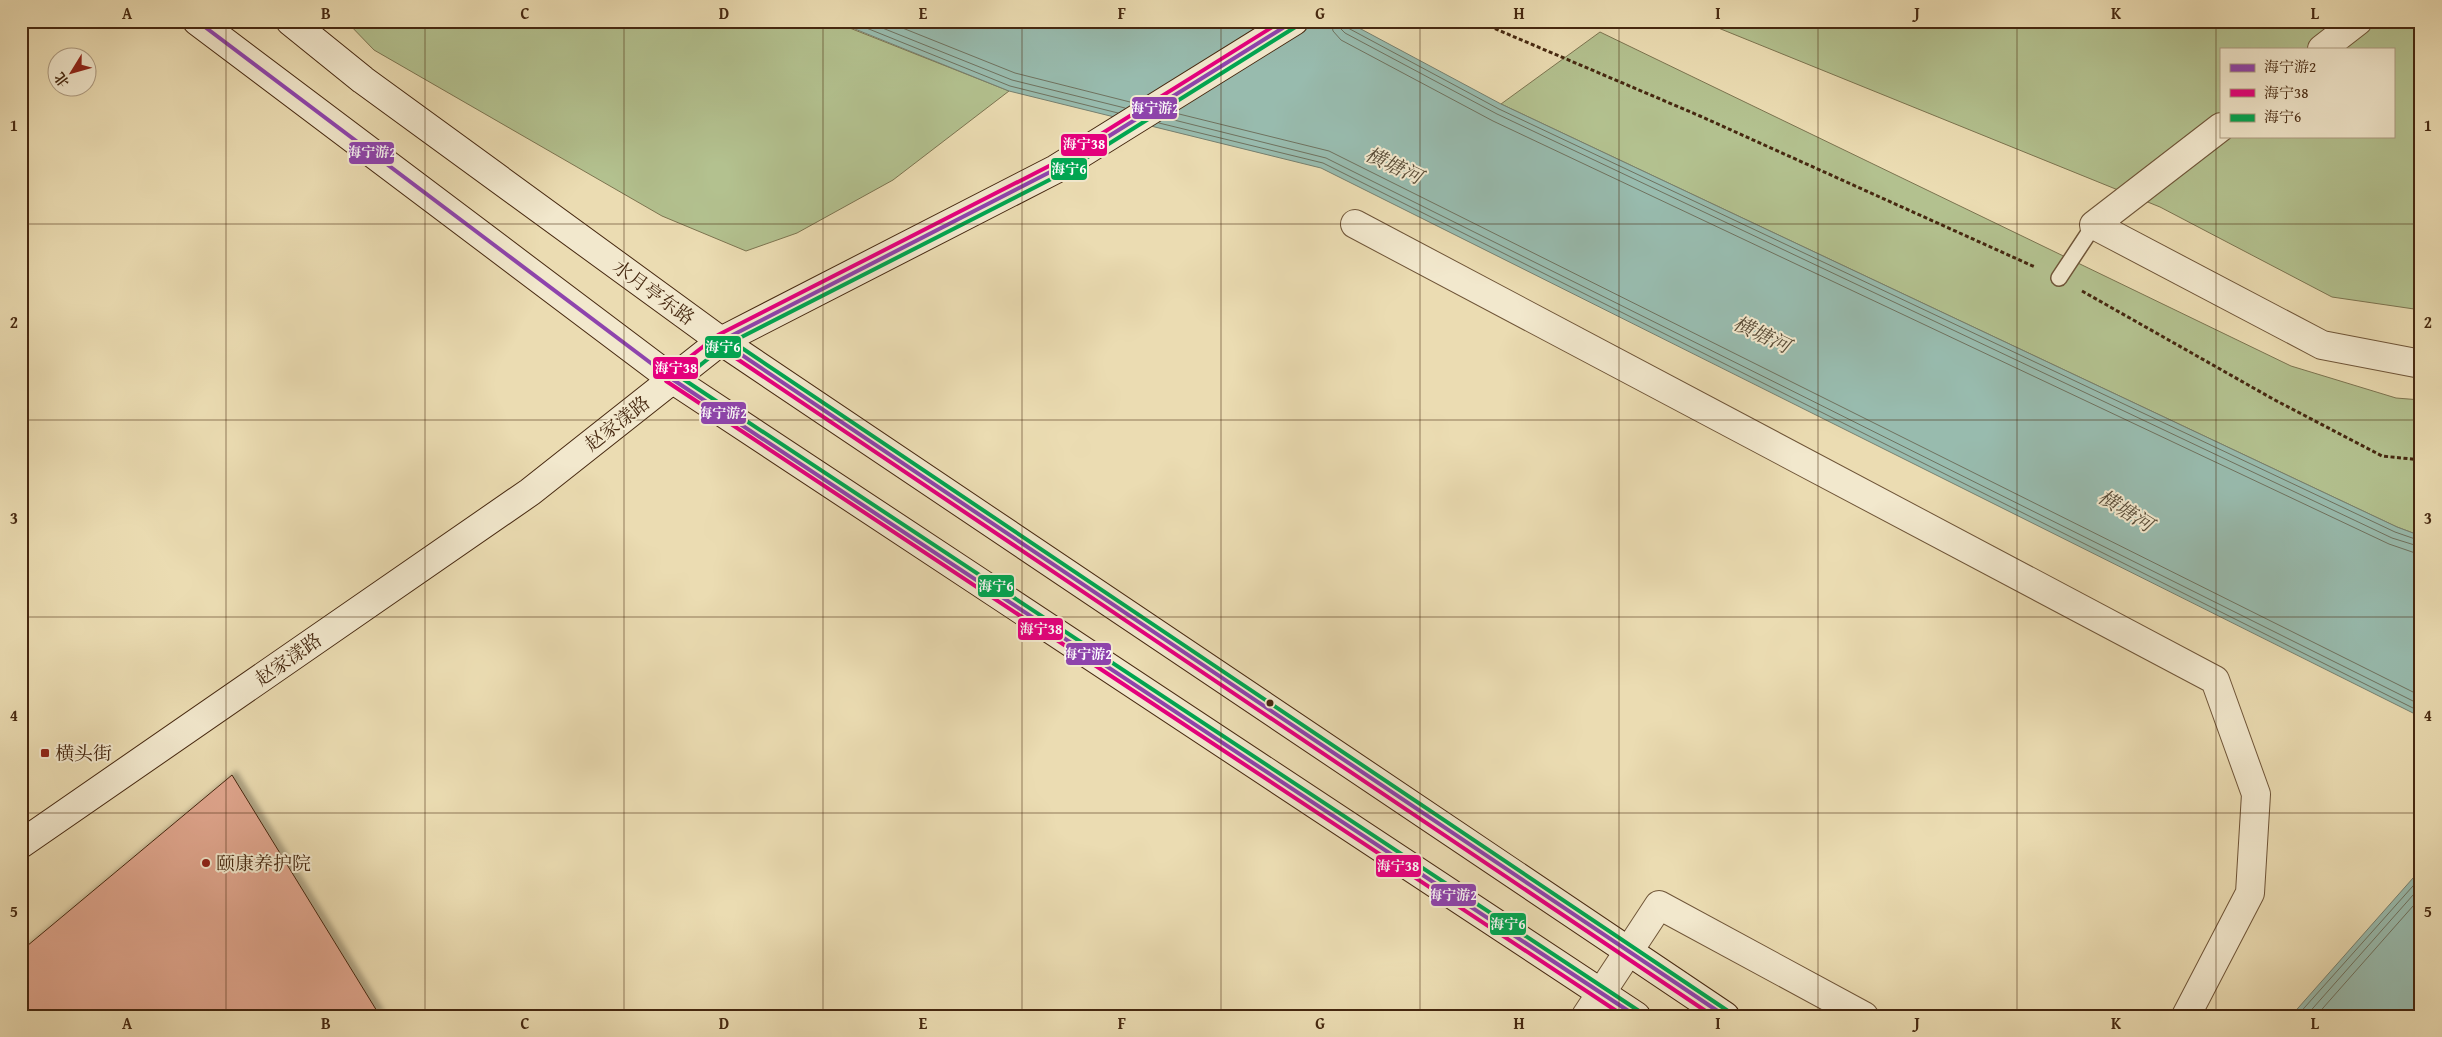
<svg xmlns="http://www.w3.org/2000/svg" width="2442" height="1037" viewBox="0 0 2442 1037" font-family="'Gentium Book Plus','Noto Serif SC',serif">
  <defs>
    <filter id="shadow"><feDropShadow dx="4.5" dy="-4.5" stdDeviation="2.5" flood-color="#0004"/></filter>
  </defs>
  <rect width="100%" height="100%" fill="#ebdcb2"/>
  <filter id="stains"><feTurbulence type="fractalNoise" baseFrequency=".004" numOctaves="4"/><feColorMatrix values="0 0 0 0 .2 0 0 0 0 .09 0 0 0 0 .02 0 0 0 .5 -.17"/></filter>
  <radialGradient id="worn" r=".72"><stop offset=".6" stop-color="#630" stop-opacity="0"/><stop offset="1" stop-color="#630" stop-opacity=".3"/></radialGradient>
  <path fill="#b3c18f" stroke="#7c7450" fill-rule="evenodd" d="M 346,21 L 832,21 L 1009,91 L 893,180 L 797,233 L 746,251 L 662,216 L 374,50 Z
    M 1701,21 L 2421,21 L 2421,310 L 2332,297 L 2160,207 ZM 2221,49 L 2393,49 L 2393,136 L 2221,136 Z
    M 1600,32 L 2291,366 L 2396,398 L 2421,400 L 2421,536 L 2397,527 L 1501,104 Z"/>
  <path fill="#98bbae" stroke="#77806f" d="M 835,21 L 1346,21 L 1501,104 L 2397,527 L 2421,536 L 2421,717 L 1321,168 L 1009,91 Z
    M 2421,869 L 2421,1016 L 2291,1016 Z"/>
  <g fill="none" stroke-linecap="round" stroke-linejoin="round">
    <path stroke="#6f725f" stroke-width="1" d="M 849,21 L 1010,86 L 1118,113
      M 865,21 L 1012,80 L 1125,108
      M 885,21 L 1015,73 L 1134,103
      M 1331,21 L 1333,31 L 1341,40 L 1493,121 L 2389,544 L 2421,555
      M 1339,21 L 1340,28 L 1345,33 L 1497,114 L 2392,538 L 2421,547
      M 1345,21 L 1348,28 L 1499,109 L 2395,532 L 2421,541
      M 1175,113 L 1329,151 L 2421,696
      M 1166,118 L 1326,158 L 2421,705
      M 1159,123 L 1323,163 L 2421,712
      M 2297,1016 L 2421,877
      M 2306,1016 L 2421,886
      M 2316,1016 L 2421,897"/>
  </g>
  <path fill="#e0a68e" stroke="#462810" filter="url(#shadow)" d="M 232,775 L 380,1016 L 21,1016 L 21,951 Z"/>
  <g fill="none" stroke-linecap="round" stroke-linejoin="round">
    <defs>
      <path id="service" d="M 2059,278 L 2094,225"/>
      <path id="minor" d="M 1355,224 L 2215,680 L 2256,794 L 2250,893 L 2186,1016
        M 1586,1016 L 1659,905 L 1864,1016"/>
      <path id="tertiary" d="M 2322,49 L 2358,21
        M 2221,127 L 2094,225 L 2322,345 L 2421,364"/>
      <path id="secondary" d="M 197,21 L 672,379 L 1636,1016
        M 290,21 L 363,80 L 721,341 L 1725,1016
        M 21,844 L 530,492 L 721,341 L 1056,169 L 1294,21"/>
    </defs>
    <use href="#service" stroke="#6f5538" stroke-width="18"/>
    <use href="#minor" stroke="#6f5538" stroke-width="30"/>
    <use href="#tertiary" stroke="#6f5538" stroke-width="30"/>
    <use href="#secondary" stroke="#462810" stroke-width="30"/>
    <path stroke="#462810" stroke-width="3" stroke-dasharray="4 2.5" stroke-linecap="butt" d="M 1477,21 L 1700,116 L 2035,267
      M 2082,291 L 2273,399 L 2382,456 L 2421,460"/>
    <use href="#service" stroke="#f2e8cd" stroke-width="15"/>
    <use href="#minor" stroke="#f2e8cd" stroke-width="28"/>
    <use href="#tertiary" stroke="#f2e8cd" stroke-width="28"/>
    <use href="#secondary" stroke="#f2e8cd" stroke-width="28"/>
    <defs>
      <path id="bus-1" d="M 197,21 L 672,379 L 1636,1016
        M 721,341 L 1725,1016
        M 721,341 L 1056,169 L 1294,21"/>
      <path id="bus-2" d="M 1282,21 L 1053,164 L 718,335 L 668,374 L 666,381 L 1624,1016
        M 718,346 L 1713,1016"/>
      <path id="bus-3" d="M 1297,26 L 1059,175 L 724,346 L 683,379 L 1639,1011
        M 724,336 L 1728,1011"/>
    </defs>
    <use href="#bus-1" stroke="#f2e8cd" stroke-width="8"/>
    <use href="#bus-2" stroke="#f2e8cd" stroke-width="8"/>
    <use href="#bus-3" stroke="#f2e8cd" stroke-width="8"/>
    <use href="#bus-1" stroke="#8e44ad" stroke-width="4"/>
    <use href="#bus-2" stroke="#e5007d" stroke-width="4"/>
    <use href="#bus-3" stroke="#00a651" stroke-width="4"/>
  </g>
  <path fill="none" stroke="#462810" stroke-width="1" stroke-opacity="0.55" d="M 226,21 L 226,1016M 425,21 L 425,1016M 624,21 L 624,1016M 823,21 L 823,1016M 1022,21 L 1022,1016M 1221,21 L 1221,1016M 1420,21 L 1420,1016M 1619,21 L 1619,1016M 1818,21 L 1818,1016M 2017,21 L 2017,1016M 2216,21 L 2216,1016M 21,224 L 2421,224M 21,420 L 2421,420M 21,617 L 2421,617M 21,813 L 2421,813"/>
  <circle fill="#462810" stroke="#f2e8cd" stroke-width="2" cx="1270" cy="703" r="4.5"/>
  <g fill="#8f2418" stroke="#f2e8cd" stroke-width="2">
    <rect x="40" y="748" width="10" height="10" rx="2.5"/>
    <circle cx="206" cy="863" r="5"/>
  </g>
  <g text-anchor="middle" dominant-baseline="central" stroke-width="4" stroke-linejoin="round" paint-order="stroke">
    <g font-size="19" fill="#462810" stroke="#f2e8cd">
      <text transform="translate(654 292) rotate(36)">水月亭东路</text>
      <text transform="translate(617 423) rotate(-38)">赵家漾路</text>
      <text transform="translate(288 659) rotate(-35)">赵家漾路</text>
    </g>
    <g font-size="19" fill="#462810" stroke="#f2e8cd" text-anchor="start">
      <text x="55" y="753">横头街</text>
      <text x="216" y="863">颐康养护院</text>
    </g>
    <g font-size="20" font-style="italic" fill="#5a4d38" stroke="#f2e8cd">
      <text transform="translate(1394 165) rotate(25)">横塘河</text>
      <text transform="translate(1762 334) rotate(25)">横塘河</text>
      <text transform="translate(2126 510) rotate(32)">横塘河</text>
    </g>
  </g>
  <g stroke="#f2e8cd" stroke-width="2">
    <rect x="1131" y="96" width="47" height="24" rx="5" fill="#8e44ad"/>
    <rect x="1060" y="133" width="48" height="24" rx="5" fill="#e5007d"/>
    <rect x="348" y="141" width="47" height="24" rx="5" fill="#8e44ad"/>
    <rect x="1050" y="157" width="38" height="24" rx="5" fill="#00a651"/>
    <rect x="704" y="335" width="38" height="24" rx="5" fill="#00a651"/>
    <rect x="652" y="356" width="47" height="24" rx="5" fill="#e5007d"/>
    <rect x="700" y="401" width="47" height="24" rx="5" fill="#8e44ad"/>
    <rect x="977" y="574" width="38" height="24" rx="5" fill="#00a651"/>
    <rect x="1017" y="617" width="47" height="24" rx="5" fill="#e5007d"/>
    <rect x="1065" y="642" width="47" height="24" rx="5" fill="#8e44ad"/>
    <rect x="1375" y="854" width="47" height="24" rx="5" fill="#e5007d"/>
    <rect x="1430" y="883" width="47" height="24" rx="5" fill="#8e44ad"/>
    <rect x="1489" y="912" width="38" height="24" rx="5" fill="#00a651"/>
  </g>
  <g font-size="14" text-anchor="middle" font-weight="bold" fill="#fff">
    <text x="1155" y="113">海宁游2</text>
    <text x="1084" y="149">海宁38</text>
    <text x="372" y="157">海宁游2</text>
    <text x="1069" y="174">海宁6</text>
    <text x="723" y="352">海宁6</text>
    <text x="676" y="373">海宁38</text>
    <text x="723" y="418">海宁游2</text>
    <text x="996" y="591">海宁6</text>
    <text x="1041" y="634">海宁38</text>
    <text x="1088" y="659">海宁游2</text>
    <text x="1398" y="871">海宁38</text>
    <text x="1453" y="900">海宁游2</text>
    <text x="1508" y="929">海宁6</text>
  </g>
  <rect width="2442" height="1037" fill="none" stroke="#ebdcb2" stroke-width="55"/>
  <rect x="2220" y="48" width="175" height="90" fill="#f2e8cd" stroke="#ad9b81"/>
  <rect x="2230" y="64" width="25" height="8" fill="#8e44ad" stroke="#ad9b81"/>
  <text x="2264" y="72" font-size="15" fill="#462810">海宁游2</text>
  <rect x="2230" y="89" width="25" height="8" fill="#e5007d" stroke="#ad9b81"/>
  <text x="2264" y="98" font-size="15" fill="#462810">海宁38</text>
  <rect x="2230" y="114" width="25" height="8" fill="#00a651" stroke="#ad9b81"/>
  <text x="2264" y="122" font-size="15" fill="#462810">海宁6</text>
  <g transform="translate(72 72) rotate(233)"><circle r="24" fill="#f2e8cd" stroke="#ad9b81"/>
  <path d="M0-4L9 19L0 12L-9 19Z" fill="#8f2418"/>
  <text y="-8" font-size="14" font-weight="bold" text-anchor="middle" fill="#462810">北</text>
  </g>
  <rect x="28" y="28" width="2386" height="982" fill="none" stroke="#462810" stroke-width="2"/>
  <g font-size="16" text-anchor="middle" font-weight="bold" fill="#462810">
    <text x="127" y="19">A</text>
    <text x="326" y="19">B</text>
    <text x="525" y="19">C</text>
    <text x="724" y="19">D</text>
    <text x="923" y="19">E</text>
    <text x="1122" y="19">F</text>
    <text x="1320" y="19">G</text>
    <text x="1519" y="19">H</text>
    <text x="1718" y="19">I</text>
    <text x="1917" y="19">J</text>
    <text x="2116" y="19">K</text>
    <text x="2315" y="19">L</text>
    <text x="14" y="131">1</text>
    <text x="2428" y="131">1</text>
    <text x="14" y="328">2</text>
    <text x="2428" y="328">2</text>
    <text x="14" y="524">3</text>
    <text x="2428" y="524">3</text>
    <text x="14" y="721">4</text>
    <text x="2428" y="721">4</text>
    <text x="14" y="917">5</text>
    <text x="2428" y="917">5</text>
    <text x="127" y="1029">A</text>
    <text x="326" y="1029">B</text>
    <text x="525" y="1029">C</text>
    <text x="724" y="1029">D</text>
    <text x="923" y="1029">E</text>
    <text x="1122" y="1029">F</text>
    <text x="1320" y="1029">G</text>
    <text x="1519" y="1029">H</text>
    <text x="1718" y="1029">I</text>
    <text x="1917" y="1029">J</text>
    <text x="2116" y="1029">K</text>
    <text x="2315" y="1029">L</text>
  </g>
  <rect width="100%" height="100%" filter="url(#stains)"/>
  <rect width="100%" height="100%" fill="url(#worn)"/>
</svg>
